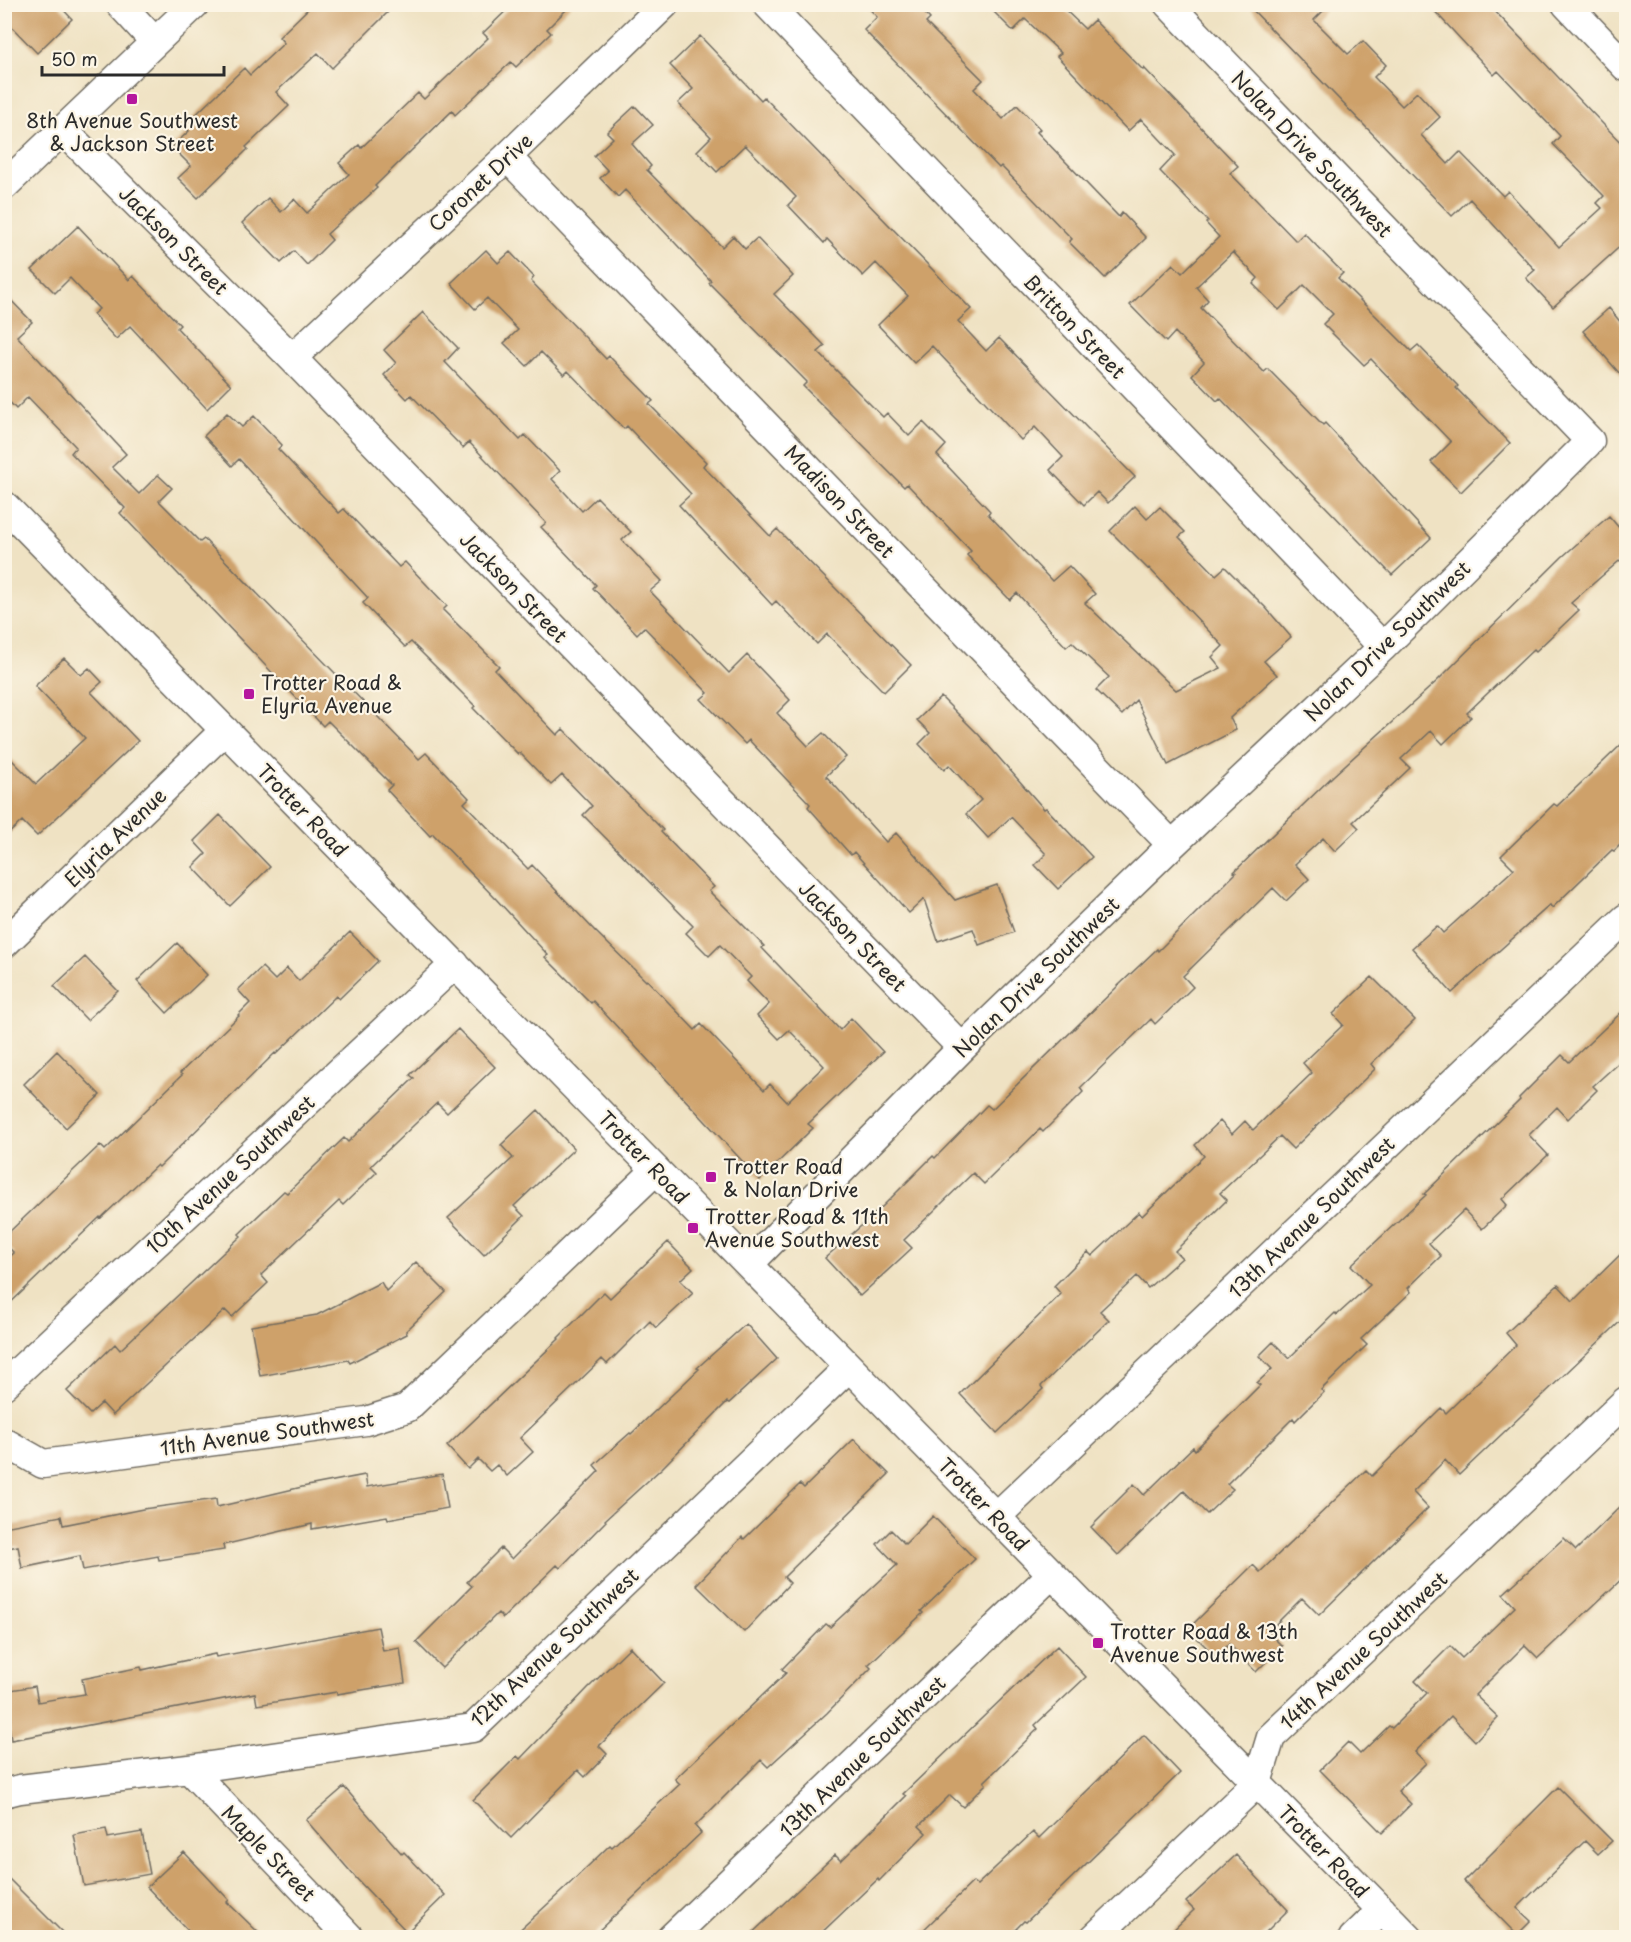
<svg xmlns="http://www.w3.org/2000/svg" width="1631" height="1942" viewBox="0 0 1631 1942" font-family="'Playpen Sans',sans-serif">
  <rect width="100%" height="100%" fill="#fcf5e5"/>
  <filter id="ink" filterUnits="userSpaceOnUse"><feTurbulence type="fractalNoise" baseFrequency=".0167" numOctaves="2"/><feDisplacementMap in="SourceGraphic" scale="12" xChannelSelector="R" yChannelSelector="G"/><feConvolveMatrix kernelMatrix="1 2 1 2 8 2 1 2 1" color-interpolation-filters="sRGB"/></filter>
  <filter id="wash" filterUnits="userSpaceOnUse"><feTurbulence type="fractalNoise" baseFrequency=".008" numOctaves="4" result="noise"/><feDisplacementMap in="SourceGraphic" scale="24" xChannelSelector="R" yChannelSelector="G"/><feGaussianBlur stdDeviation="1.35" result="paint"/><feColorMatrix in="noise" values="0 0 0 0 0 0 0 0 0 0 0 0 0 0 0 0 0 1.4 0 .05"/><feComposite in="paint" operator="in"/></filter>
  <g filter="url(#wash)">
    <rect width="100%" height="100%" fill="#efe2c3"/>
    <g id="blocks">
      <path fill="#cea16b" d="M 4,4 L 58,4 L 72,19 L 37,53 L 4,19 Z
        M 313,4 L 396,4 L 332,68 L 318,53 L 276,92 L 289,106 L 246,147 L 248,149 L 198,198 L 178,178 L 191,166 L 172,147 L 189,131 L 184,126 L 244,68 L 250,75 L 284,43 L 279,37 Z
        M 513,4 L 572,4 L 547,29 L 551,33 L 516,67 L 511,62 L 455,115 L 452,111 L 375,186 L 377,188 L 327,234 L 332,240 L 307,265 L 294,251 L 281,263 L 242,223 L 268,198 L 281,212 L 294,199 L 307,213 L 349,174 L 339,163 L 359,145 L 361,148 L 418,93 L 424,99 L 488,38 L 483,33 Z
        M 865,4 L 916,4 L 930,19 L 926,23 L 983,80 L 974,89 L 1003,119 L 1017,105 L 1040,129 L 1037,132 L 1119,217 L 1122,213 L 1146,238 L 1105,278 L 1069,242 L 1072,239 L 1001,166 L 999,168 L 864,30 L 877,17 Z
        M 986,4 L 1059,4 L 1085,29 L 1094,20 L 1143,70 L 1144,68 L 1238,166 L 1230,173 L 1296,241 L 1304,233 L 1343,273 L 1338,278 L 1411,351 L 1418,345 L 1458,386 L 1456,388 L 1510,443 L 1461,492 L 1431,462 L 1451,442 L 1371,359 L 1364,365 L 1323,324 L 1333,314 L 1304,285 L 1279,310 L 1253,284 L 1258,278 L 1233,252 L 1196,287 L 1208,300 L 1201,308 L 1264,372 L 1268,369 L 1323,425 L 1325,423 L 1431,538 L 1392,575 L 1220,398 L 1217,401 L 1192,375 L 1204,362 L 1175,332 L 1166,342 L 1130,305 L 1173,264 L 1182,273 L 1219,237 L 1206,223 L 1208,221 L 1160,171 L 1175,155 L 1141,119 L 1128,131 L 1057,56 L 1061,53 L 1025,19 L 1013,31 Z
        M 1247,4 L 1330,4 L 1314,20 L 1348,54 L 1363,41 L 1386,65 L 1374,77 L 1402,106 L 1417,92 L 1440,117 L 1421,135 L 1448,164 L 1460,152 L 1503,196 L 1508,191 L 1559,247 L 1602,208 L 1597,203 L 1604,196 L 1553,144 L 1560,136 L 1498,71 L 1494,75 L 1428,4 L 1488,4 L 1626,148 L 1626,241 L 1553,307 L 1526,278 L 1535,270 L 1470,199 L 1452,216 Z
        M 700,36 L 761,100 L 764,97 L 971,309 L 958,321 L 986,351 L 999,338 L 1135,477 L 1108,503 L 1097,492 L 1084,505 L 1050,470 L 1063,457 L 1035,427 L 1021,440 L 932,346 L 914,363 L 878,325 L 908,296 L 876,263 L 863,276 L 827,239 L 824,243 L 788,205 L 796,197 L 745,145 L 717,172 L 697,151 L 711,137 L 678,103 L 693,89 L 670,65 Z
        M 635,106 L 653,125 L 632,144 L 651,166 L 647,170 L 722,247 L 733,236 L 745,249 L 757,238 L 793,276 L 774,294 L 825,346 L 818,352 L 883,417 L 887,413 L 909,436 L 923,422 L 946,445 L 937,455 L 990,511 L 988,514 L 1052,581 L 1069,566 L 1095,594 L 1085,603 L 1176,690 L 1221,668 L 1212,657 L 1223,646 L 1149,568 L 1148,569 L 1110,531 L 1135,506 L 1147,519 L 1160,507 L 1185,532 L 1179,537 L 1216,575 L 1225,567 L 1266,608 L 1291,637 L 1264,661 L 1277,675 L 1230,718 L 1236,730 L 1168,765 L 1136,700 L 1122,715 L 1096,690 L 1109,677 L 1072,642 L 1066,647 L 1017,593 L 1010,600 L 967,555 L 971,551 L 907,484 L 904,487 L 803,386 L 807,382 L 709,283 L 711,281 L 625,190 L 618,197 L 600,178 L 608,171 L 594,156 L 613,138 L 607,132 Z
        M 78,226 L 129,280 L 133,276 L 180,325 L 177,328 L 231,385 L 207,409 L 130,326 L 116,339 L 93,314 L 99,309 L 70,278 L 55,293 L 32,270 Z
        M 486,250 L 498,263 L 510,252 L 534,277 L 531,281 L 606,359 L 609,356 L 653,401 L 649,404 L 706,462 L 703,466 L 770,536 L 777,529 L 911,665 L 884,692 L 827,634 L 817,644 L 776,601 L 772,605 L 679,505 L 691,494 L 627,426 L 624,429 L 568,371 L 564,375 L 541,352 L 527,366 L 504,343 L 518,330 L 487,298 L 475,309 L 451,283 Z
        M 4,293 L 32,322 L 17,336 L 126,454 L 112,467 L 139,494 L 158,475 L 172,488 L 159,501 L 200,542 L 204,539 L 419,759 L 426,753 L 469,798 L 464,803 L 528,869 L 532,865 L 595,931 L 646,981 L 647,980 L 695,1030 L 701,1024 L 764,1090 L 770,1084 L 787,1102 L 824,1066 L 789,1030 L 779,1039 L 757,1016 L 769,1004 L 747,981 L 751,977 L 720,945 L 709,956 L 686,933 L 693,926 L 583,815 L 592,806 L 562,775 L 551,785 L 520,753 L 518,754 L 473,708 L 475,706 L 411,642 L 405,647 L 363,603 L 368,598 L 239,459 L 232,466 L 204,436 L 227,413 L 242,427 L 254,416 L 282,445 L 278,449 L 339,513 L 344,509 L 399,567 L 405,562 L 447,606 L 443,610 L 499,666 L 495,670 L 557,735 L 563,729 L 663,830 L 661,832 L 714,887 L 709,891 L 764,946 L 762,948 L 840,1030 L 851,1018 L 883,1052 L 808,1124 L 813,1128 L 760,1180 L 593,1001 L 591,1003 L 545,957 L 548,955 L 496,899 L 433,834 L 430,836 L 387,790 L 392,785 L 328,721 L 323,726 L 120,513 L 125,508 L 71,453 L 76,447 L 28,397 L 16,409 L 4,396 Z
        M 1609,308 L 1626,329 L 1626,381 L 1583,331 Z
        M 423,312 L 458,348 L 445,362 L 520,440 L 525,435 L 560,471 L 552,479 L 582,511 L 597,497 L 631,532 L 622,540 L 662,581 L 650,591 L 729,673 L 747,655 L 790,700 L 777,713 L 808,746 L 823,733 L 846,757 L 826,776 L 886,842 L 896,833 L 955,900 L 997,885 L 1014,932 L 979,945 L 973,929 L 938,941 L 924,899 L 909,913 L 854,852 L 851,855 L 808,807 L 810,804 L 749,740 L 745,744 L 701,699 L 708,693 L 644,627 L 637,634 L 593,588 L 596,585 L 541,527 L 546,523 L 469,442 L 463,448 L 411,395 L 407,399 L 384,375 L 396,363 L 384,350 Z
        M 1609,516 L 1626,536 L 1626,555 L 1571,603 L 1579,610 L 1536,651 L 1534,649 L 1467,713 L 1471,717 L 1443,744 L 1431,731 L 1401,759 L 1410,768 L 1353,822 L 1359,828 L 1335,851 L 1323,838 L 1295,864 L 1309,879 L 1286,901 L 1273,888 L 1183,976 L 1193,987 L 1155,1024 L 1151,1019 L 1080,1088 L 1083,1092 L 1043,1132 L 1040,1129 L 984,1184 L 973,1173 L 904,1240 L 912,1248 L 860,1296 L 825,1258 L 878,1211 L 933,1156 L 935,1158 L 987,1105 L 992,1109 L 1119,985 L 1157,949 L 1158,951 L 1236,873 L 1234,872 L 1333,776 L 1437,681 L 1562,557 Z
        M 64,658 L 81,675 L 89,668 L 102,682 L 91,692 L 138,741 L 37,836 L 22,821 L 4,838 L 4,752 L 36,784 L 85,738 L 35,686 Z
        M 941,697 L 979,735 L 1044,809 L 1046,808 L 1092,857 L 1058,889 L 1035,865 L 1046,854 L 1011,817 L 988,838 L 966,814 L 981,800 L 949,765 L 944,770 L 919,744 L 930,733 L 917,720 Z
        M 1626,740 L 1626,839 L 1614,851 L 1612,850 L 1552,908 L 1550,905 L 1452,993 L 1412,948 L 1437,926 L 1443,933 L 1514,869 L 1501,856 L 1554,804 L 1557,806 Z
        M 220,815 L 270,867 L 230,906 L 193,867 L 206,854 L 194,841 Z
        M 350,932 L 378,961 L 339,999 L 336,996 L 276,1054 L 275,1053 L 159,1167 L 157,1165 L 101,1218 L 100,1217 L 4,1309 L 4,1262 L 14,1253 L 4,1243 L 4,1237 L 100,1145 L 105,1150 L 182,1075 L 180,1073 L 239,1016 L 238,1015 L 250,1003 L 238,990 L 262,967 L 275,980 L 287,968 L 299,981 Z
        M 177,943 L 207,975 L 167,1013 L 137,981 Z
        M 85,957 L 118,991 L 87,1020 L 54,986 Z
        M 1372,977 L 1415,1020 L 1371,1064 L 1375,1069 L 1293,1149 L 1280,1136 L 1220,1193 L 1227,1200 L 1175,1251 L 1182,1258 L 1148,1288 L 1137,1276 L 1100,1311 L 1109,1320 L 1041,1386 L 1043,1389 L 997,1433 L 960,1394 L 1061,1294 L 1054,1286 L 1088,1252 L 1092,1256 L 1139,1212 L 1142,1216 L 1204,1156 L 1195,1145 L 1220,1121 L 1232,1134 L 1245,1121 L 1253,1130 L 1312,1073 L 1303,1063 L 1343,1025 L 1333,1014 Z
        M 1626,1008 L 1626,1056 L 1593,1086 L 1597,1090 L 1568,1119 L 1557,1107 L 1529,1135 L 1548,1155 L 1502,1199 L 1507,1205 L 1482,1229 L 1464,1210 L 1429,1243 L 1441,1256 L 1408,1288 L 1411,1292 L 1361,1339 L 1367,1345 L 1321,1390 L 1324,1392 L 1295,1421 L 1293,1418 L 1227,1484 L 1233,1489 L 1207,1514 L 1184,1491 L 1118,1555 L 1091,1527 L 1134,1484 L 1144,1495 L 1193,1447 L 1195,1450 L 1260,1385 L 1257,1383 L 1272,1369 L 1259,1356 L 1273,1342 L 1289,1358 L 1335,1313 L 1337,1315 L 1370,1285 L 1351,1265 L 1426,1195 L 1424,1194 L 1520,1100 L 1519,1098 L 1562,1055 L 1569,1062 Z
        M 458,1029 L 495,1067 L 447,1113 L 437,1103 L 371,1166 L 377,1172 L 343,1205 L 339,1201 L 261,1275 L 268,1283 L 232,1317 L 225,1310 L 113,1415 L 102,1403 L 90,1414 L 67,1391 L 115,1344 L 120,1350 L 241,1236 L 239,1234 L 284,1191 L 287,1193 L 344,1138 L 348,1142 L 414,1078 L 410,1075 Z
        M 57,1051 L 100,1095 L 66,1128 L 24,1084 Z
        M 538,1110 L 574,1149 L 514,1206 L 524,1216 L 484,1255 L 448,1218 L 513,1158 L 501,1145 Z
        M 668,1242 L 693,1268 L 680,1280 L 693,1293 L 656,1328 L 650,1321 L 607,1364 L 602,1359 L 520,1438 L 533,1452 L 507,1476 L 497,1465 L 490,1471 L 478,1459 L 468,1469 L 447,1446 L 559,1339 L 558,1338 L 604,1292 L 610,1298 Z
        M 1626,1249 L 1626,1316 L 1459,1475 L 1445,1460 L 1413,1492 L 1428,1508 L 1319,1615 L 1302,1598 L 1268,1632 L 1282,1646 L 1256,1672 L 1229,1644 L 1216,1657 L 1188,1629 L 1253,1565 L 1260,1572 L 1366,1470 L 1372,1476 L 1441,1408 L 1446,1413 L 1516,1345 L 1506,1333 L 1558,1285 L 1573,1301 Z
        M 416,1262 L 446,1292 L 406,1331 L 407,1334 L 350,1363 L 348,1360 L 260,1376 L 251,1326 L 317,1315 L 381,1282 L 386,1291 Z
        M 746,1324 L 777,1359 L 729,1403 L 727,1402 L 662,1468 L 605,1520 L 606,1521 L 560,1568 L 557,1565 L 503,1618 L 498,1613 L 442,1668 L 416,1642 L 472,1586 L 467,1582 L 501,1548 L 512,1559 L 599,1471 L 594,1465 L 630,1433 L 631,1434 L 699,1369 L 697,1368 Z
        M 854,1439 L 889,1474 L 784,1577 L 790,1583 L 744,1632 L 696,1585 L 742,1537 L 744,1539 L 800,1484 L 804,1488 Z
        M 442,1474 L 448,1508 L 388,1519 L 387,1516 L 312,1529 L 312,1524 L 223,1545 L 224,1550 L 159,1560 L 158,1556 L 83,1570 L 80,1556 L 22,1568 L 18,1546 L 4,1549 L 4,1527 L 61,1516 L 63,1525 L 143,1509 L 216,1499 L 217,1507 L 302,1487 L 365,1475 L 367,1487 Z
        M 1626,1501 L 1626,1575 L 1538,1658 L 1525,1645 L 1475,1695 L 1498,1717 L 1475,1741 L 1451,1716 L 1415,1752 L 1426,1763 L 1398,1791 L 1411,1804 L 1382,1833 L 1320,1770 L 1348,1742 L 1360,1754 L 1389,1726 L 1392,1728 L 1427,1693 L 1415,1681 L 1450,1646 L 1462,1658 L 1515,1607 L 1503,1594 L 1564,1538 L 1576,1550 Z
        M 933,1516 L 975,1559 L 921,1611 L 923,1613 L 868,1665 L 871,1668 L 827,1713 L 768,1767 L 761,1760 L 695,1826 L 701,1833 L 591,1938 L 511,1938 L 562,1891 L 610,1845 L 612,1847 L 680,1784 L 675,1779 L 786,1673 L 782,1669 L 826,1624 L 830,1627 L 897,1565 L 877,1544 L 891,1530 L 905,1544 Z
        M 378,1627 L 383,1651 L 400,1648 L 405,1683 L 337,1694 L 337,1692 L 257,1705 L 255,1693 L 11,1740 L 4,1691 L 35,1686 L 38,1702 L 85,1694 L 82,1679 L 141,1667 L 142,1670 L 215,1654 L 216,1657 Z
        M 1057,1646 L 1086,1677 L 1035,1725 L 1038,1729 L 984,1782 L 986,1784 L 963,1807 L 950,1795 L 919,1826 L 926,1833 L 879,1881 L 878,1879 L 816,1938 L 747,1938 L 835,1855 L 841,1861 L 906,1796 L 903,1794 Z
        M 630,1647 L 664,1683 L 599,1746 L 607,1754 L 585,1777 L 578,1770 L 511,1838 L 473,1800 L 517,1756 L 520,1759 L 588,1688 Z
        M 1144,1735 L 1180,1773 L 1026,1922 L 1024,1921 L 1007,1938 L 915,1938 L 973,1882 L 977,1885 L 1033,1832 L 1039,1838 Z
        M 344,1787 L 402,1854 L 404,1852 L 445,1895 L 407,1932 L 356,1878 L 306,1820 Z
        M 1558,1787 L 1612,1841 L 1598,1854 L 1585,1841 L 1517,1908 L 1531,1921 L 1517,1935 L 1464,1881 Z
        M 106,1829 L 108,1838 L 142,1832 L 150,1874 L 84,1886 L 74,1835 Z
        M 184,1852 L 229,1900 L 227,1902 L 264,1938 L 195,1938 L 147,1887 Z
        M 1236,1855 L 1288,1910 L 1260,1938 L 1165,1938 L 1194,1910 L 1186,1902 Z
        M 4,1874 L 68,1938 L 4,1938 Z"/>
    </g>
  </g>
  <g filter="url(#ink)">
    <use href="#blocks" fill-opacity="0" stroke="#706b60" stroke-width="1.5"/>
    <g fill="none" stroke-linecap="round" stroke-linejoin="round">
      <defs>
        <path id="minor" d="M 120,4 L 155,42
          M 767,4 L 1383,647
          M 1566,4 L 1626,67
          M 63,130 L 292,358 L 962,1048
          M 507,157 L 1172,845
          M 4,186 L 195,4
          M 292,358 L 507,157 L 665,4
          M 4,505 L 1409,1938
          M 4,944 L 225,730
          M 749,1264 L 962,1048 L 1172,845 L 1383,647 L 1590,441 L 1168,4
          M 4,1385 L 455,964
          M 4,1442 L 43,1464 L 366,1421 L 407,1408 L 656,1170
          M 996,1517 L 1626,918
          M 189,1769 L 350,1938
          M 4,1793 L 20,1789 L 189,1769 L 473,1728 L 849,1367
          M 671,1938 L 1052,1574
          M 1094,1938 L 1257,1783 L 1271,1737 L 1626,1401
          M 1353,1938 L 1382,1910"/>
      </defs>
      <use href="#minor" stroke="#706b60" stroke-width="31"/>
      <use href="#minor" stroke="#fff" stroke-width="28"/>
    </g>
  </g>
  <g fill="#b5179e" stroke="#fcf5e5" stroke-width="2">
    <rect x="126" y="93" width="12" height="12" rx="3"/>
    <rect x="243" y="688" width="12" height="12" rx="3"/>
    <rect x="705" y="1171" width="12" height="12" rx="3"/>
    <rect x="687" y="1222" width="12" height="12" rx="3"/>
    <rect x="1092" y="1637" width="12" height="12" rx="3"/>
  </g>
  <g text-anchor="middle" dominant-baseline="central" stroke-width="4.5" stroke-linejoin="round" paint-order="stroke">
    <g font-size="20" fill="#2b2b2b" stroke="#fcf5e5" text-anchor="start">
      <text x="132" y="120" text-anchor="middle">8th Avenue Southwest<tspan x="132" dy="23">&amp; Jackson Street</tspan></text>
      <text x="261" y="682">Trotter Road &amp;<tspan x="261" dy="23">Elyria Avenue</tspan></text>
      <text x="723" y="1166">Trotter Road<tspan x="723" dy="23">&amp; Nolan Drive</tspan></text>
      <text x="705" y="1216">Trotter Road &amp; 11th<tspan x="705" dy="23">Avenue Southwest</tspan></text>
      <text x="1110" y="1631">Trotter Road &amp; 13th<tspan x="1110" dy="23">Avenue Southwest</tspan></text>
    </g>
    <g font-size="20" fill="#2b2b2b" stroke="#fcf5e5">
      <text transform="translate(1312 154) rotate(46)">Nolan Drive Southwest</text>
      <text transform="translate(480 182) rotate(-43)">Coronet Drive</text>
      <text transform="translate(174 240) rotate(45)">Jackson Street</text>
      <text transform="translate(1075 326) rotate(46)">Britton Street</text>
      <text transform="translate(840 501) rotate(46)">Madison Street</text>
      <text transform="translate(514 587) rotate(46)">Jackson Street</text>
      <text transform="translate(1387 641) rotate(-44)">Nolan Drive Southwest</text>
      <text transform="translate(303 810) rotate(46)">Trotter Road</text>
      <text transform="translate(115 837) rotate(-44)">Elyria Avenue</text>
      <text transform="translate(853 936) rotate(46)">Jackson Street</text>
      <text transform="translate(1036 977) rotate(-44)">Nolan Drive Southwest</text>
      <text transform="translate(644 1157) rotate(46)">Trotter Road</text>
      <text transform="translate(230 1174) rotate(-43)">10th Avenue Southwest</text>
      <text transform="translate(1311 1217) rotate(-44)">13th Avenue Southwest</text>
      <text transform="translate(267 1433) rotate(-8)">11th Avenue Southwest</text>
      <text transform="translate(984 1504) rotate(46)">Trotter Road</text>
      <text transform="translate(554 1647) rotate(-43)">12th Avenue Southwest</text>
      <text transform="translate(1363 1650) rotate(-43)">14th Avenue Southwest</text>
      <text transform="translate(862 1756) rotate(-44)">13th Avenue Southwest</text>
      <text transform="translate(1324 1851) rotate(46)">Trotter Road</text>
      <text transform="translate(269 1853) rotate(46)">Maple Street</text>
    </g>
  </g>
  <rect width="1631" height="1942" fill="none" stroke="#fcf5e5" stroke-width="24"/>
  <path d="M42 66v9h182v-9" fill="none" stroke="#2b2b2b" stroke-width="3"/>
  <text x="51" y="66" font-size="18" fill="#2b2b2b" stroke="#fcf5e5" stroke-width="4.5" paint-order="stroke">50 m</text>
</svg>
